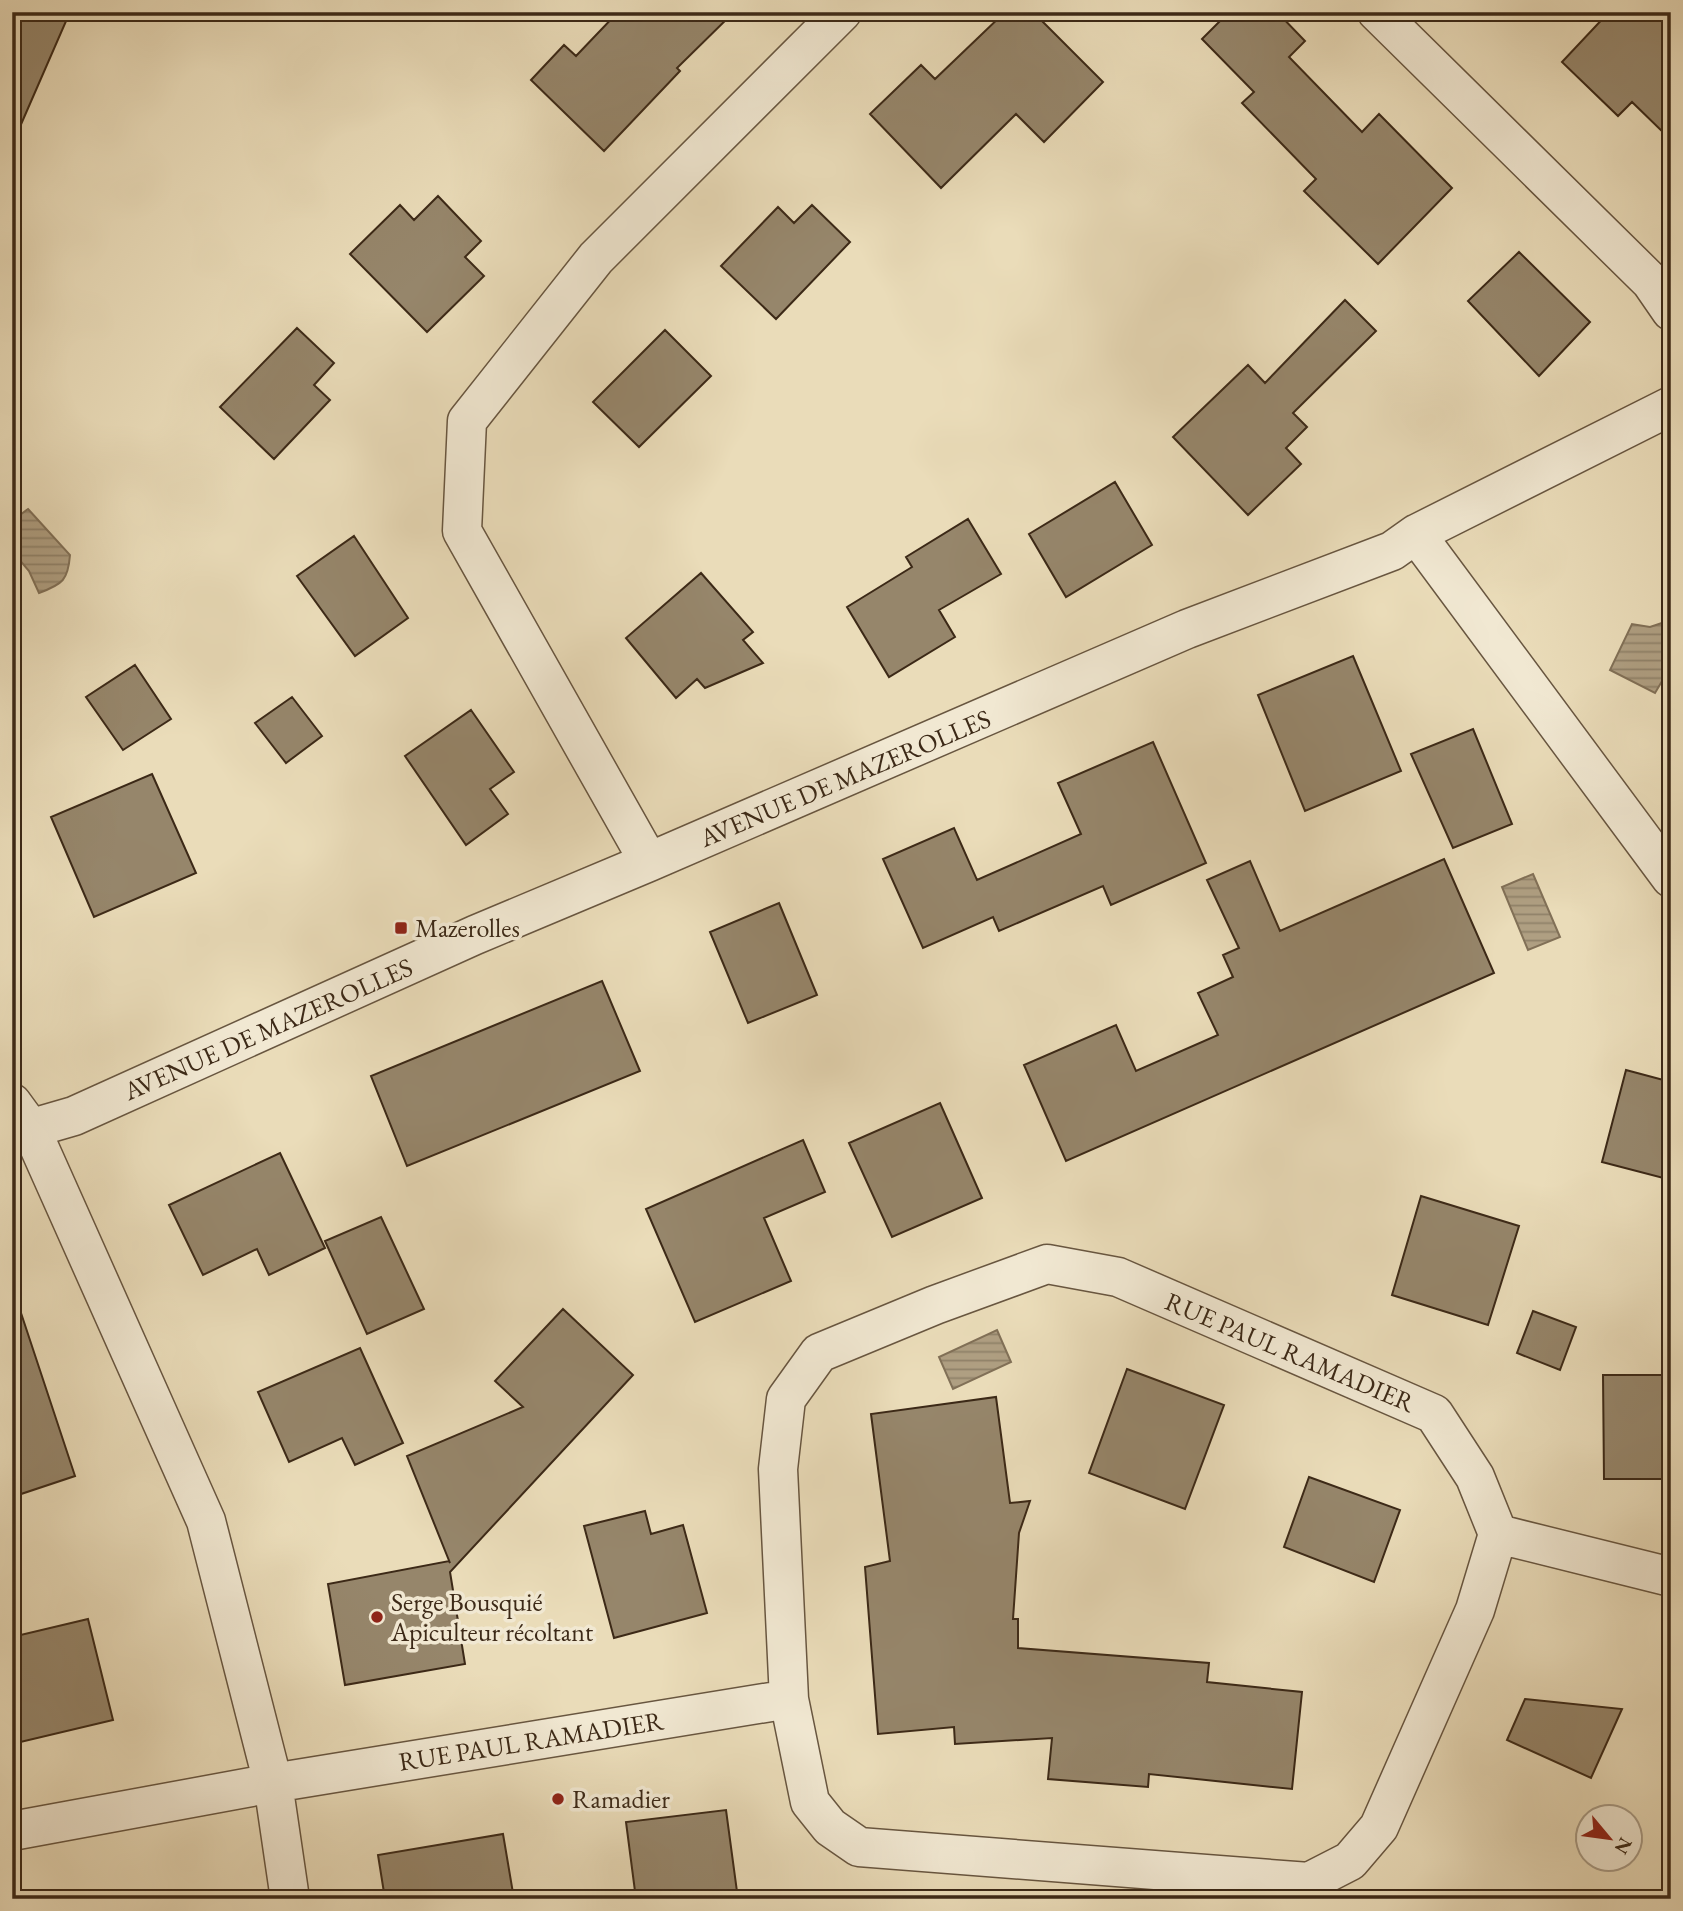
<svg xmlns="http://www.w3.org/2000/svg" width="1683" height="1911" viewBox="0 0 1683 1911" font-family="'EB Garamond',serif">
  <defs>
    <pattern id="water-rules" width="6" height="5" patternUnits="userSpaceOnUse" patternTransform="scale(1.75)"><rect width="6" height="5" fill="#af9f82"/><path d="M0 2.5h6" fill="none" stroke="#908269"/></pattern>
  </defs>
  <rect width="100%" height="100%" fill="#eadcb9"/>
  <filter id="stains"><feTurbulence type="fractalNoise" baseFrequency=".00286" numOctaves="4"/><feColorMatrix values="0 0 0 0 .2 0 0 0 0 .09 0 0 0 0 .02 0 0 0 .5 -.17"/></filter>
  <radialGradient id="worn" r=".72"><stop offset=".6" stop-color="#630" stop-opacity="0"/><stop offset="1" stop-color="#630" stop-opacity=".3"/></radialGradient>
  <path fill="url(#water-rules)" stroke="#817057" stroke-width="2" d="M 28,509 L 70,555 C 68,580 63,584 39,593 L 29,571 L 12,551 L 12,521 Z
    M 1671,620 L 1671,666 L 1655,693 L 1610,670 L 1632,624 L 1650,627 Z
    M 1533,874 L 1560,937 L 1528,950 L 1502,887 Z
    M 997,1330 L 1011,1362 L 953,1389 L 939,1357 Z"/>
  <path fill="#96866b" stroke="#3c2917" stroke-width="2" d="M 12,12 L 70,12 L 12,145 Z
    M 618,12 L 734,12 L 677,68 L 680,71 L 604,151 L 531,80 L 564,45 L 576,56 Z
    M 1005,12 L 1033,12 L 1103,82 L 1044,142 L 1016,114 L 941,188 L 870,114 L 921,65 L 935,79 Z
    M 1229,12 L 1277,12 L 1305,41 L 1289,57 L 1362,132 L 1379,114 L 1452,188 L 1378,264 L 1304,191 L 1316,179 L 1242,103 L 1254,92 L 1202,39 Z
    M 1609,12 L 1671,12 L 1671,140 L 1632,102 L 1618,116 L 1562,62 Z
    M 438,196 L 481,241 L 465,257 L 484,276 L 427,332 L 350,254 L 400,205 L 414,220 Z
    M 812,205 L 850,242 L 776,319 L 721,266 L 778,207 L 794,223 Z
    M 1519,252 L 1590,322 L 1539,376 L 1468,301 Z
    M 1345,300 L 1376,331 L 1293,413 L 1307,427 L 1286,448 L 1301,464 L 1248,515 L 1173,437 L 1248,365 L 1265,383 Z
    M 297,328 L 334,363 L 314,385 L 330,400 L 274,459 L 220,407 Z
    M 665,330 L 711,376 L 639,447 L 593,402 Z
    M 1115,482 L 1152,545 L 1066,597 L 1029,534 Z
    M 968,519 L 1001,574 L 939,610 L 955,637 L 889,677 L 847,607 L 912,567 L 906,557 Z
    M 354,536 L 408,618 L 355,656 L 297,576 Z
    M 701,573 L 753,632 L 743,640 L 763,663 L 705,688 L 697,679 L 676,698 L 626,638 Z
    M 1353,656 L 1401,771 L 1305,811 L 1258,695 Z
    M 135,665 L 171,719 L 123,750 L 86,697 Z
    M 292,697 L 322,736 L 286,763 L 255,723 Z
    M 471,710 L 514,772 L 490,789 L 508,814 L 466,845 L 405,756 Z
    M 1473,729 L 1512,824 L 1453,848 L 1411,754 Z
    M 1153,742 L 1206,863 L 1111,905 L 1103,886 L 999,931 L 993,917 L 923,948 L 883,859 L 954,828 L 977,880 L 1081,834 L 1058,783 Z
    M 152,774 L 196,873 L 94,917 L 51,817 Z
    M 1444,859 L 1494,973 L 1066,1161 L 1024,1065 L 1116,1025 L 1136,1071 L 1218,1035 L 1198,993 L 1233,977 L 1223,955 L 1239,948 L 1207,880 L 1250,861 L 1280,931 Z
    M 779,903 L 817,995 L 748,1023 L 710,932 Z
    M 602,981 L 640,1071 L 407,1166 L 371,1076 Z
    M 1626,1070 L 1671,1082 L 1671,1180 L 1602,1162 Z
    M 940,1103 L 982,1198 L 892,1237 L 849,1143 Z
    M 803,1140 L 825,1192 L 764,1218 L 791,1281 L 695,1322 L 646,1209 Z
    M 280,1153 L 325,1248 L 269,1275 L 257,1249 L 203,1275 L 169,1205 Z
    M 1421,1196 L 1519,1226 L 1488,1325 L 1392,1295 Z
    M 381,1217 L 424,1309 L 367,1334 L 325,1241 Z
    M 563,1309 L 633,1375 L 450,1572 L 465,1664 L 345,1685 L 328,1584 L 449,1561 L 450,1563 L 407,1456 L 523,1407 L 495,1381 Z
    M 1533,1311 L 1576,1327 L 1560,1370 L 1517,1353 Z
    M 21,1313 L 75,1476 L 12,1497 L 12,1315 Z
    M 360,1348 L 403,1443 L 355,1465 L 342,1438 L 289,1462 L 258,1392 Z
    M 1127,1369 L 1224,1405 L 1185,1509 L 1089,1473 Z
    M 1603,1375 L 1671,1375 L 1671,1479 L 1604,1479 Z
    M 996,1397 L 1010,1503 L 1030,1501 L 1019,1533 L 1013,1619 L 1018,1619 L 1018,1648 L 1209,1663 L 1207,1682 L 1302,1692 L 1292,1789 L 1149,1774 L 1148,1787 L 1048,1779 L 1052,1738 L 955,1744 L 954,1727 L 878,1734 L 865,1567 L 890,1561 L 871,1414 Z
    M 1309,1477 L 1400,1510 L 1374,1582 L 1284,1547 Z
    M 645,1511 L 651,1534 L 683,1525 L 707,1613 L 614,1638 L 584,1526 Z
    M 88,1619 L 113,1720 L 12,1744 L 12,1637 Z
    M 1525,1699 L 1622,1709 L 1591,1778 L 1507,1740 Z
    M 726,1810 L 738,1899 L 636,1899 L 626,1822 Z
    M 503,1834 L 514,1899 L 385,1899 L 378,1855 Z"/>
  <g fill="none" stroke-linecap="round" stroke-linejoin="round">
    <defs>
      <path id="minor" d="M 1377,12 L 1651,282 L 1671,311
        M 1416,534 L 1671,878
        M 649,862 L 462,531 L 467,421 L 596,258 L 842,12
        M 12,1103 L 31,1129 L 206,1521 L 273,1783 L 290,1899
        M 12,1134 L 74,1116 L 475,935 L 649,862 L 1187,629 L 1392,551 L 1416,534 L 1671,406
        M 1047,1264 L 1118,1277 L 1434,1414 L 1475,1477 L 1498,1534 L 1475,1610 L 1379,1827 L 1350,1861 L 1309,1882 L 859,1847 L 830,1827 L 810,1802 L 789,1699 L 778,1469 L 786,1399 L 819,1353 L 935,1305 Z
        M 1498,1534 L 1671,1577
        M 12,1831 L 273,1783 L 789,1699"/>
    </defs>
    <use href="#minor" stroke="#685640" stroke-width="41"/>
    <use href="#minor" stroke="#f1e8d2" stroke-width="38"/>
  </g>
  <g fill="#8f2418" stroke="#f1e8d2" stroke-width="2.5">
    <rect x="394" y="921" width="14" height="14" rx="3.5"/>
    <circle cx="377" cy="1617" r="7"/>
    <circle cx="558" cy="1799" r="7"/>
  </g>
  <g text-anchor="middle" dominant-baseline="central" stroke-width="7" stroke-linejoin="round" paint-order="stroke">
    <g font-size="26" fill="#3c2917" stroke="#f1e8d2">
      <text transform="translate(845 778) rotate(-23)">AVENUE DE MAZEROLLES</text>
      <text transform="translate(268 1029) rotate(-24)">AVENUE DE MAZEROLLES</text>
      <text transform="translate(1290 1352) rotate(23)">RUE PAUL RAMADIER</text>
      <text transform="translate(531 1741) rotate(-9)">RUE PAUL RAMADIER</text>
    </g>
    <g font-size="26" fill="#3c2917" stroke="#f1e8d2" text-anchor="start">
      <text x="415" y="928">Mazerolles</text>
      <text x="391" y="1602">Serge Bousquié<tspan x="391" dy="30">Apiculteur récoltant</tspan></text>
      <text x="572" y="1799">Ramadier</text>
    </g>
  </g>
  <rect width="1683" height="1911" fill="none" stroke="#eadcb9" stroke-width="42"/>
  <rect x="14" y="14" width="1655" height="1883" fill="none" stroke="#3c2917" stroke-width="3.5"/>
  <rect x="21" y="21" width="1641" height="1869" fill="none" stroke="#3c2917" stroke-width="2"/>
  <g transform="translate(1609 1838) rotate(119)"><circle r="33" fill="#f1e8d2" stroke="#a99c87" stroke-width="2"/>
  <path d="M0-5L12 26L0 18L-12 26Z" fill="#8f2418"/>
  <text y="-10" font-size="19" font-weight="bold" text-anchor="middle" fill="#3c2917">N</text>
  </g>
  <rect width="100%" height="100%" filter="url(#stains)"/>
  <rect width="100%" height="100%" fill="url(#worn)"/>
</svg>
